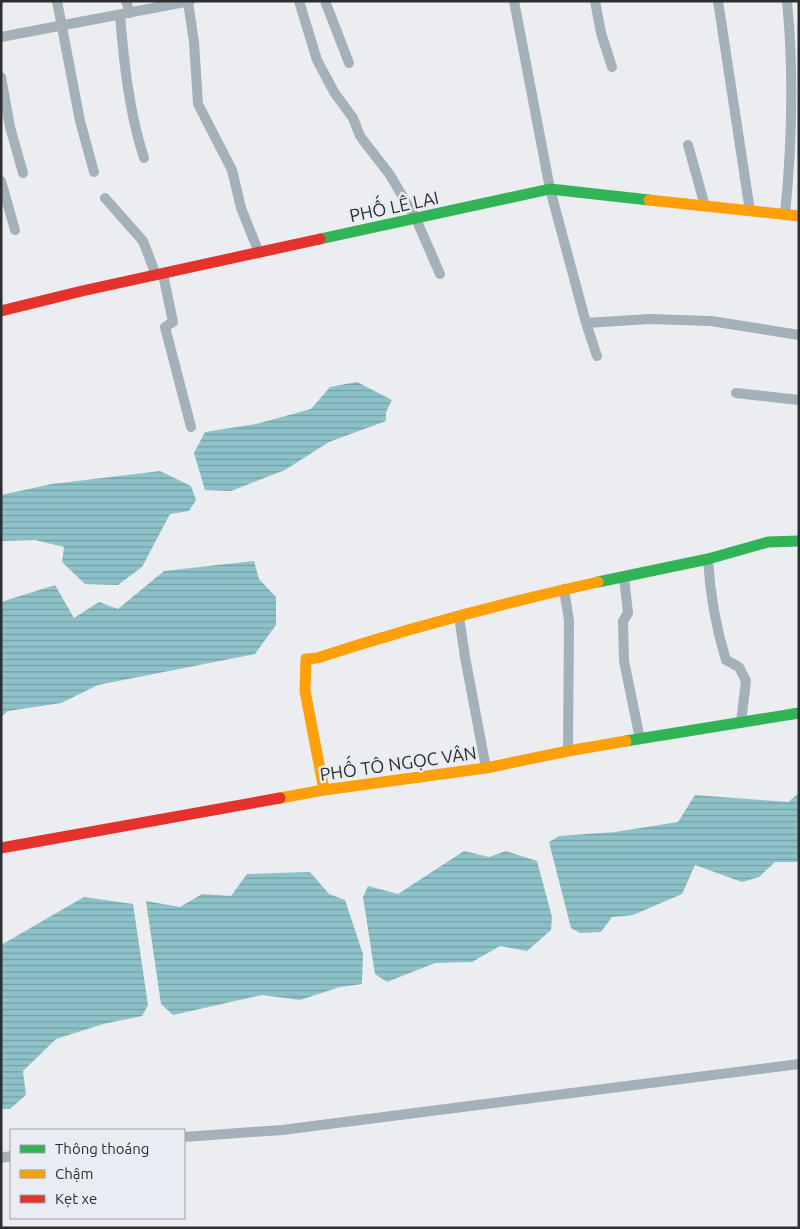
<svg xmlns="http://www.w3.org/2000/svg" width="800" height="1229" viewBox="0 0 800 1229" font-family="Ubuntu,sans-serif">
  <defs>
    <pattern id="water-rules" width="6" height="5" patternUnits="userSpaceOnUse" patternTransform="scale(1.25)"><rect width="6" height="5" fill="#8dc2c9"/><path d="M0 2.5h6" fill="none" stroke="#749ea4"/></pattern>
  </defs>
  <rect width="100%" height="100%" fill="#ebedf0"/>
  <path fill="url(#water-rules)" d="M 357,382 L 392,400 L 386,412 L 386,421 L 329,442 L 285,470 L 231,491 L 205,490 L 194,453 L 205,432 L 256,424 L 311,409 L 330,387 Z
    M 160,471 L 191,486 L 196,500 L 189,511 L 170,514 L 142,567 L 118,585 L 85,584 L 62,562 L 64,547 L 35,540 L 1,541 L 1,495 L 52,484 Z
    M 254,561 L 259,579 L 276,597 L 276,625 L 255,654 L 98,685 L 61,703 L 8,711 L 1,717 L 1,602 L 55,585 L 74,618 L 99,602 L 118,609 L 164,571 Z
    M 799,793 L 799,862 L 775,862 L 759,877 L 742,882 L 695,865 L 682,894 L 633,915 L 612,917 L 601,932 L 580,933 L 571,928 L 549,842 L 559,836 L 615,832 L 678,822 L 695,795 L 788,802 Z
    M 464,851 L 489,857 L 506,851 L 537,861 L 552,917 L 551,930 L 527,951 L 500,946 L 472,962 L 435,963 L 387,982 L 375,974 L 363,897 L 368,886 L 398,894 Z
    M 310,872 L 329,894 L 345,900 L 363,954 L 362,984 L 340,987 L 300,1000 L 262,995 L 173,1015 L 161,1004 L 146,901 L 180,907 L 202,894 L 231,896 L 247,874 Z
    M 84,897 L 133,904 L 148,1005 L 142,1016 L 103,1024 L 56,1039 L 23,1071 L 26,1095 L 10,1109 L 1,1109 L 1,945 Z"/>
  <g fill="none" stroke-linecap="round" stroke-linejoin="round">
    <path stroke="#a5b1b8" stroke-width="10" d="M 57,1 L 80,121 L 94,172
      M 126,1 L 130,13
      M 299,1 L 317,60 L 334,92 L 353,118 L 360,136 L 390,175 L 416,219 L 440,274
      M 325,1 L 349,63
      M 514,1 L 550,189 L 586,323 L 597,356
      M 595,1 L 601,33 L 612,67
      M 718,1 L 750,211
      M 188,2 L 194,42 L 198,104 L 232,170 L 241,208 L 259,253
      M 120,15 C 124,63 129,112 144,158
      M 1,37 L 190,1
      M 1,77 L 10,127 L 23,173
      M 688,145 L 705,206
      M 1,181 L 15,230
      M 105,198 L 143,241 L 156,275
      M 785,215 C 792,144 794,72 787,1
      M 163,274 L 173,322 L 165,327 L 191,427
      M 586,323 L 650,319 L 711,321 L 799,335
      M 736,393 L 799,400
      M 708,559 C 710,593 716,628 726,660 L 739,667 L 746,681 L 741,722
      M 624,577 L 628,613 L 623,621 L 624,661 L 640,739
      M 564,589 L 569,621 L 568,751
      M 459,616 L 465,657 L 486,768
      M 184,1137 L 282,1130 L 799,1064
      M 1,1158 L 11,1156"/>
    <path stroke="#30b455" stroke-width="11" d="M 320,239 L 550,189 L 649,200
      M 598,582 L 708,559 L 768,542 L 799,541
      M 626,741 L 799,713"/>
    <path stroke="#ff9f0a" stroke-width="11" d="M 649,200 L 799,216
      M 324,790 L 305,691 L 306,659 L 317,658 C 409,628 503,603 598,582
      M 280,798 L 324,790 L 486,768 L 568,751 L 626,741"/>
    <path stroke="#e5322d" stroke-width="11" d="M 1,311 L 82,291 L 320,239
      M 1,848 L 280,798"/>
  </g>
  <g text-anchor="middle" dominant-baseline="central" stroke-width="5" stroke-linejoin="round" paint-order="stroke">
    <g font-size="18" fill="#2d2e30" stroke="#e9ecf2">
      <text transform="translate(394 206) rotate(-12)">PHỐ LÊ LAI</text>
      <text transform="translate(398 763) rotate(-8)">PHỐ TÔ NGỌC VÂN</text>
    </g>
  </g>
  <rect width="800" height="1229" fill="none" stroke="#2d2e30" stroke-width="5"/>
  <rect x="10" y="1129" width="175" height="90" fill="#e9ecf2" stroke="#9ea0a4"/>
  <rect x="20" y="1145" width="25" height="8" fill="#30b455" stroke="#9ea0a4"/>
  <text x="55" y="1154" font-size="15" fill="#2d2e30">Thông thoáng</text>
  <rect x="20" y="1170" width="25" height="8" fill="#ff9f0a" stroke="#9ea0a4"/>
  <text x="55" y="1179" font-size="15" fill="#2d2e30">Chậm</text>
  <rect x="20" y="1195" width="25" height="8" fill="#e5322d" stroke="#9ea0a4"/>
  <text x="55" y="1204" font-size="15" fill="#2d2e30">Kẹt xe</text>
</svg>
